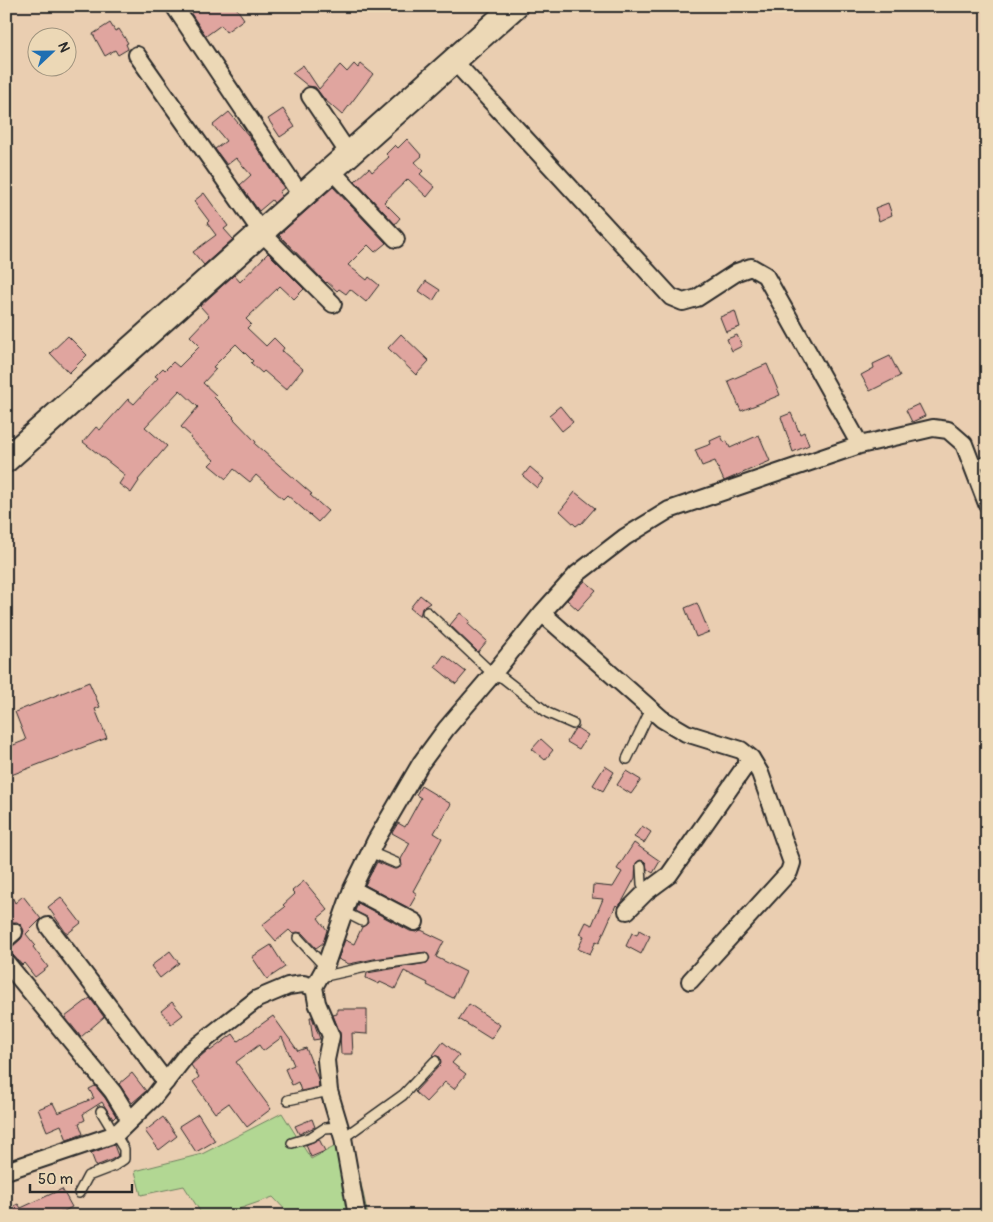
<svg xmlns="http://www.w3.org/2000/svg" width="993" height="1222" viewBox="0 0 993 1222" font-family="Pangolin,sans-serif">
  <rect width="100%" height="100%" fill="#eaceb1"/>
  <filter id="ink" filterUnits="userSpaceOnUse"><feTurbulence type="fractalNoise" baseFrequency=".02" numOctaves="2"/><feDisplacementMap in="SourceGraphic" scale="10" xChannelSelector="R" yChannelSelector="G"/><feConvolveMatrix kernelMatrix="1 2 1 2 8 2 1 2 1" color-interpolation-filters="sRGB"/></filter>
  <g filter="url(#ink)">
    <path fill="#b2d793" stroke="#6e815f" d="M 282,1113 L 311,1159 L 351,1138 L 368,1216 L 291,1216 L 273,1197 L 239,1209 L 240,1216 L 203,1216 L 184,1186 L 141,1195 L 135,1171 L 202,1154 Z"/>
    <path fill="#e0a59f" stroke="#2b2b2b" d="M 186,6 L 235,6 L 244,19 L 226,32 L 221,25 L 206,36 Z
      M 110,23 L 115,31 L 119,29 L 128,43 L 126,44 L 128,49 L 118,55 L 115,50 L 105,56 L 93,34 Z
      M 354,64 L 358,68 L 361,64 L 373,74 L 342,115 L 325,100 L 315,87 L 308,86 L 292,73 L 303,65 L 319,89 L 340,65 L 347,72 Z
      M 283,109 L 295,127 L 280,137 L 268,119 Z
      M 229,112 L 248,135 L 284,188 L 279,192 L 282,196 L 274,203 L 272,200 L 259,211 L 240,185 L 251,175 L 236,158 L 227,165 L 215,149 L 226,141 L 213,125 Z
      M 407,139 L 422,156 L 415,162 L 423,171 L 420,174 L 435,187 L 427,197 L 408,179 L 384,202 L 400,218 L 395,224 L 355,181 L 369,168 L 372,172 L 389,157 L 386,154 L 395,145 L 398,148 Z
      M 333,187 L 386,243 L 375,252 L 368,245 L 348,265 L 367,280 L 369,277 L 379,285 L 366,302 L 350,289 L 346,294 L 339,289 L 337,291 L 327,282 L 326,283 L 279,235 Z
      M 204,193 L 228,226 L 224,229 L 233,239 L 204,265 L 193,252 L 216,235 L 207,223 L 209,221 L 194,201 Z
      M 888,203 L 892,215 L 879,221 L 875,208 Z
      M 268,253 L 304,289 L 294,299 L 280,286 L 246,319 L 251,324 L 247,328 L 266,346 L 274,338 L 284,348 L 282,351 L 303,369 L 286,390 L 264,371 L 262,373 L 251,363 L 253,361 L 236,344 L 213,367 L 216,369 L 203,383 L 216,395 L 214,397 L 234,417 L 233,418 L 256,442 L 255,444 L 312,494 L 310,495 L 328,511 L 318,522 L 287,495 L 283,499 L 256,475 L 250,482 L 234,469 L 226,479 L 209,465 L 214,460 L 190,438 L 191,436 L 181,427 L 198,407 L 180,390 L 145,427 L 167,446 L 138,480 L 139,481 L 131,493 L 119,484 L 125,475 L 83,442 L 96,427 L 100,430 L 128,399 L 134,404 L 158,378 L 155,376 L 163,368 L 165,370 L 173,362 L 179,367 L 200,346 L 190,336 L 209,316 L 200,306 L 234,275 L 240,282 Z
      M 426,281 L 440,290 L 433,301 L 419,291 Z
      M 735,311 L 740,327 L 726,332 L 720,317 Z
      M 401,334 L 429,361 L 416,375 L 388,348 Z
      M 737,335 L 742,346 L 732,351 L 727,339 Z
      M 68,336 L 87,355 L 69,373 L 50,353 Z
      M 890,356 L 900,376 L 870,391 L 861,375 L 874,368 L 873,364 Z
      M 767,364 L 780,395 L 741,411 L 728,381 Z
      M 919,404 L 925,416 L 912,422 L 906,410 Z
      M 560,406 L 573,422 L 562,431 L 549,415 Z
      M 791,413 L 800,434 L 804,432 L 809,445 L 793,452 L 781,417 Z
      M 759,435 L 770,461 L 724,481 L 715,461 L 702,466 L 695,450 L 711,444 L 710,441 L 721,436 L 724,442 L 727,441 L 730,448 Z
      M 530,467 L 544,479 L 537,488 L 523,476 Z
      M 575,492 L 595,508 L 581,524 L 580,523 L 576,526 L 560,511 Z
      M 585,581 L 596,590 L 578,610 L 567,600 Z
      M 420,595 L 430,603 L 422,608 L 420,616 L 410,608 Z
      M 697,603 L 709,632 L 696,637 L 685,608 Z
      M 460,613 L 470,621 L 468,624 L 487,641 L 478,652 L 450,625 Z
      M 444,655 L 466,672 L 456,684 L 435,667 Z
      M 89,682 L 100,707 L 95,709 L 107,738 L 6,777 L 6,748 L 26,740 L 15,712 Z
      M 577,728 L 588,735 L 579,749 L 567,742 L 574,730 Z
      M 541,739 L 553,750 L 545,760 L 532,749 Z
      M 605,766 L 614,772 L 603,791 L 593,785 Z
      M 626,771 L 641,780 L 631,794 L 617,785 Z
      M 421,786 L 451,804 L 434,833 L 442,838 L 413,891 L 417,894 L 409,908 L 365,885 L 377,862 L 394,869 L 397,869 L 402,866 L 401,859 L 410,843 L 392,833 L 398,823 L 405,827 L 421,798 L 416,795 Z
      M 642,826 L 651,832 L 644,843 L 634,837 Z
      M 634,843 L 660,861 L 653,873 L 647,869 L 646,863 L 644,861 L 640,860 L 636,863 L 635,878 L 622,902 L 618,907 L 616,905 L 599,943 L 596,941 L 590,954 L 578,949 L 584,936 L 580,934 L 586,922 L 592,925 L 603,899 L 592,898 L 593,885 L 613,887 L 622,872 L 617,869 Z
      M 304,881 L 328,910 L 318,918 L 327,930 L 323,943 L 316,948 L 302,933 L 297,932 L 293,934 L 289,930 L 276,941 L 262,925 L 285,907 L 283,905 L 295,894 L 292,891 Z
      M 6,883 L 15,903 L 23,896 L 41,919 L 26,934 L 35,945 L 33,947 L 48,967 L 35,977 L 24,963 L 22,965 L 13,955 L 6,952 L 6,949 L 12,947 L 21,939 L 24,931 L 21,925 L 17,922 L 12,922 L 6,925 Z
      M 61,897 L 81,923 L 67,934 L 48,907 Z
      M 358,903 L 410,931 L 416,932 L 421,930 L 444,941 L 436,957 L 466,972 L 453,998 L 427,985 L 428,983 L 404,971 L 395,989 L 380,982 L 379,984 L 366,978 L 367,973 L 427,963 L 430,958 L 426,952 L 374,959 L 349,964 L 338,959 L 345,940 L 354,944 L 362,927 L 368,923 L 367,917 L 355,911 Z
      M 639,930 L 650,936 L 641,954 L 626,946 L 632,933 L 637,935 Z
      M 271,945 L 285,967 L 267,979 L 252,957 Z
      M 170,951 L 179,963 L 160,978 L 151,966 Z
      M 90,998 L 104,1017 L 81,1037 L 65,1017 Z
      M 172,1002 L 183,1015 L 171,1024 L 161,1011 Z
      M 469,1004 L 500,1025 L 491,1039 L 459,1019 Z
      M 337,1009 L 367,1009 L 367,1034 L 352,1033 L 353,1054 L 341,1054 L 340,1033 L 333,1015 L 337,1014 Z
      M 273,1016 L 298,1051 L 306,1048 L 318,1079 L 319,1087 L 301,1091 L 298,1082 L 292,1085 L 285,1069 L 294,1065 L 282,1037 L 263,1051 L 259,1045 L 236,1062 L 271,1109 L 247,1127 L 229,1103 L 215,1113 L 193,1082 L 199,1077 L 191,1065 L 209,1049 L 210,1051 L 233,1034 L 238,1041 Z
      M 310,1017 L 312,1017 L 320,1039 L 313,1040 Z
      M 443,1042 L 459,1055 L 452,1063 L 466,1074 L 454,1089 L 445,1082 L 426,1102 L 415,1092 L 440,1065 L 441,1062 L 440,1057 L 433,1055 Z
      M 132,1073 L 146,1091 L 132,1103 L 119,1084 Z
      M 95,1086 L 105,1098 L 116,1116 L 113,1119 L 102,1102 L 83,1114 L 85,1120 L 79,1123 L 83,1134 L 67,1140 L 61,1125 L 47,1131 L 38,1109 L 53,1103 L 58,1113 L 94,1098 L 89,1089 Z
      M 198,1114 L 215,1141 L 196,1152 L 179,1126 Z
      M 163,1117 L 177,1136 L 159,1150 L 145,1131 Z
      M 312,1119 L 315,1127 L 299,1134 L 295,1126 Z
      M 319,1139 L 325,1151 L 311,1157 L 306,1145 Z
      M 114,1145 L 118,1156 L 111,1160 L 96,1166 L 91,1153 Z
      M 62,1189 L 72,1207 L 55,1216 L 6,1216 L 6,1210 L 18,1204 L 21,1208 Z"/>
    <g fill="none" stroke-linecap="round" stroke-linejoin="round">
      <defs>
        <path id="lane" d="M 972,466 L 987,461
          M 427,612 L 493,674 L 503,678 L 548,713 L 573,724
          M 627,759 L 651,709
          M 370,852 L 396,863
          M 641,866 L 642,884 L 646,892
          M 344,912 L 362,921
          M 298,938 L 325,967
          M 321,977 L 375,965 L 424,958
          M 288,1100 L 329,1091
          M 343,1138 L 403,1095 L 435,1061
          M 292,1143 L 311,1137 L 325,1128 L 340,1127
          M 79,1193 L 88,1176 L 114,1166 L 124,1159 L 124,1149 L 101,1111"/>
        <path id="street" d="M 174,6 L 302,197
          M 137,55 L 262,233 L 333,304
          M 453,60 L 671,297 L 683,302 L 697,298 L 737,272 L 751,267 L 765,275 L 860,445
          M 310,96 L 349,154
          M 331,170 L 396,239
          M 542,613 L 662,719 L 686,733 L 741,750 L 751,758 L 760,773 L 792,863 L 789,872 L 690,981
          M 352,889 L 415,922
          M 627,911 L 646,892 L 669,875 L 751,758
          M 48,926 L 166,1082
          M 6,939 L 14,932
          M 6,962 L 113,1092 L 130,1120
          M 6,1171 L 116,1134 L 153,1098 L 188,1053 L 257,999 L 288,986 L 303,984 L 314,987
          M 357,1216 L 343,1138 L 329,1091 L 326,1060 L 331,1036 L 317,1003 L 314,987 L 325,967 L 352,889 L 376,840 L 421,763 L 446,729 L 493,674 L 542,613 L 577,574 L 625,537 L 669,510 L 860,445 L 933,428 L 948,430 L 964,444 L 987,504"/>
        <path id="secondary" d="M 6,460 L 515,6"/>
      </defs>
      <use href="#lane" stroke="#2b2b2b" stroke-width="12"/>
      <use href="#street" stroke="#2b2b2b" stroke-width="20"/>
      <use href="#secondary" stroke="#2b2b2b" stroke-width="28"/>
      <use href="#lane" stroke="#ecd8b6" stroke-width="9"/>
      <use href="#street" stroke="#ecd8b6" stroke-width="16"/>
      <use href="#secondary" stroke="#ecd8b6" stroke-width="24"/>
    </g>
  </g>
  <rect width="993" height="1222" fill="none" stroke="#ecd8b6" stroke-width="25"/>
  <rect x="12" y="12" width="968" height="1197" fill="none" stroke="#2b2b2b" stroke-width="2" filter="url(#ink)"/>
  <g transform="translate(52 52) rotate(68)"><circle r="24" fill="#ecd8b6" stroke="#9f937e"/>
  <path d="M0-4L9 19L0 12L-9 19Z" fill="#1f6fb2"/>
  <text y="-8" font-size="14" font-weight="bold" text-anchor="middle" fill="#2b2b2b">N</text>
  </g>
  <path d="M30 1184v8h102v-8" fill="none" stroke="#2b2b2b" stroke-width="2.5"/>
  <text x="38" y="1184" font-size="15" fill="#2b2b2b" stroke="#ecd8b6" stroke-width="4" paint-order="stroke">50 m</text>
</svg>
